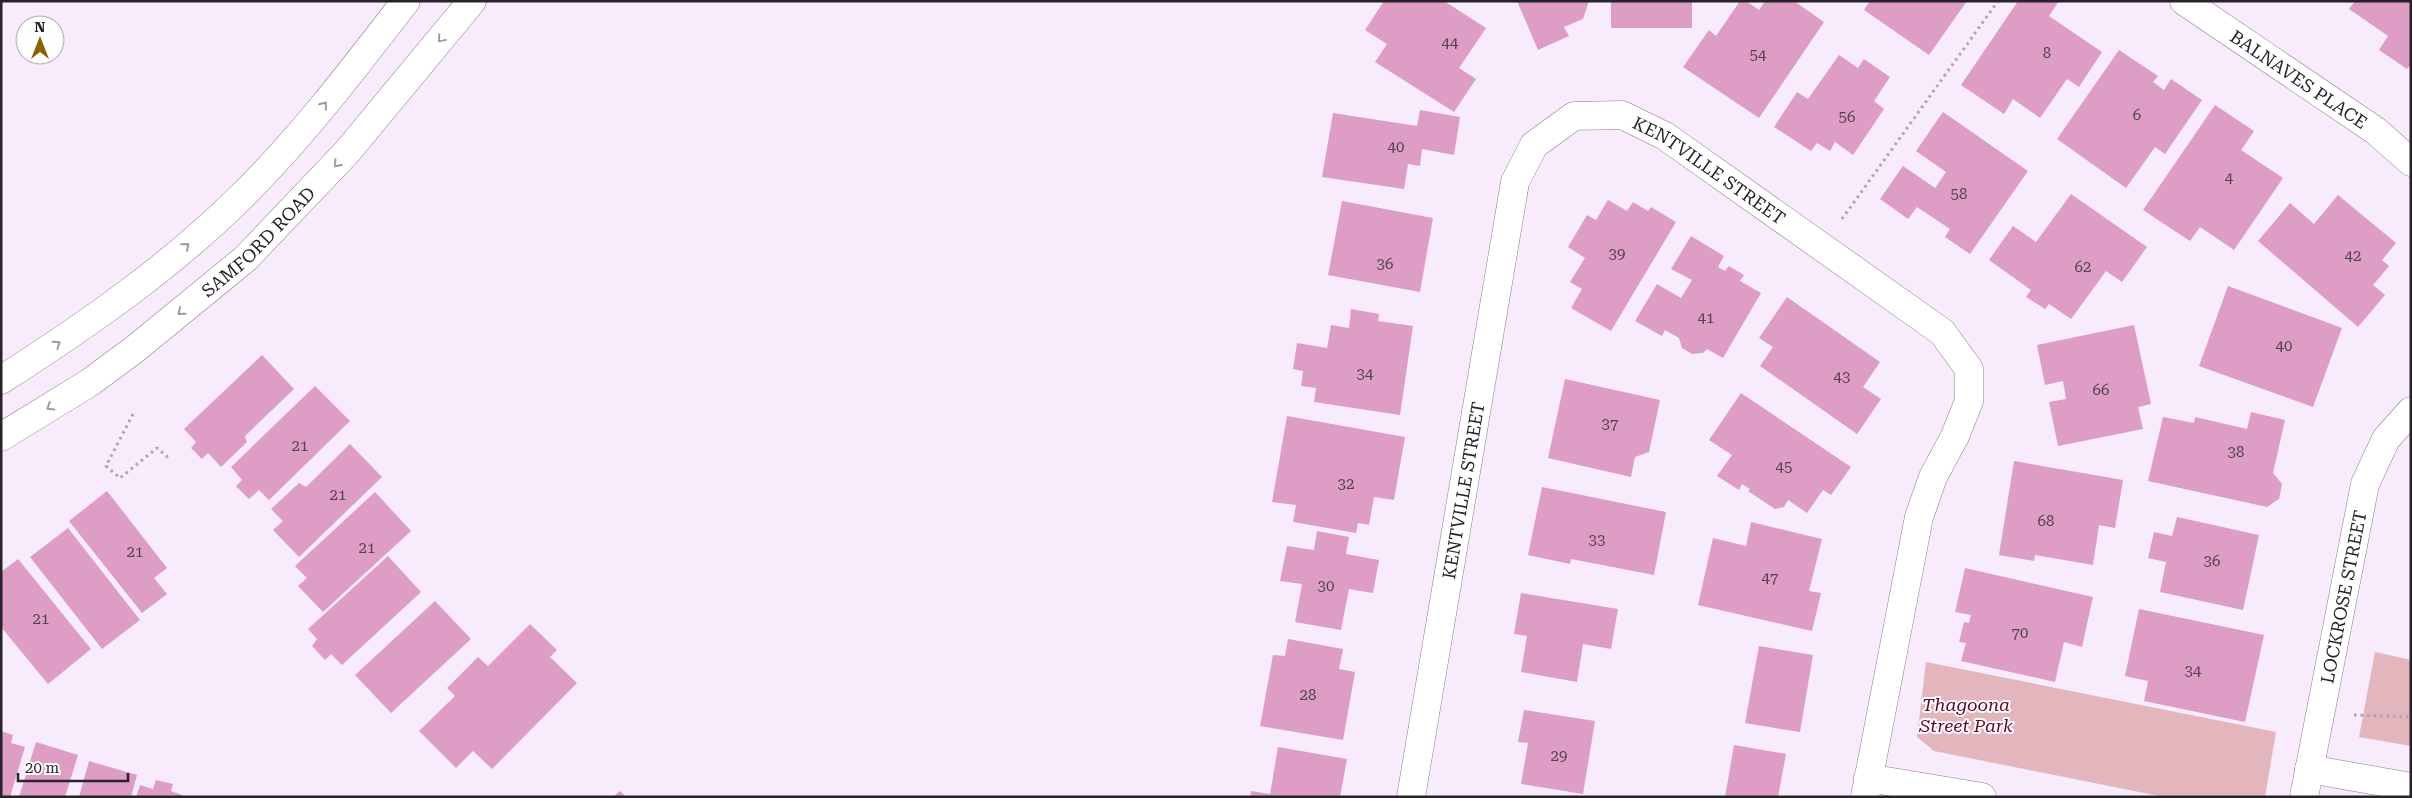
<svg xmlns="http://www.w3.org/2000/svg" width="2412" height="798" viewBox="0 0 2412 798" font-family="'Roboto Serif',serif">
  <rect width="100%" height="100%" fill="#f7ebfc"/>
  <path fill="#e3b5bc" d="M 2375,652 L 2411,660 L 2411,746 L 2359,737 Z
    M 1926,662 L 2276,732 L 2265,797 L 2164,797 L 1934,751 L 1917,737 Z"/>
  <path fill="#dd9dc5" d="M 1384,1 L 1444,1 L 1486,28 L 1459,68 L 1476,79 L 1454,112 L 1375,62 L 1387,44 L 1365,30 Z
    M 1517,1 L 1589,1 L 1583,19 L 1564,27 L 1569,36 L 1538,50 Z
    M 1611,1 L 1692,1 L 1692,28 L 1611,28 Z
    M 1740,1 L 1746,1 L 1759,10 L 1765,1 L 1794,1 L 1824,22 L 1759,118 L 1683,67 L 1709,30 L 1716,36 Z
    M 1870,1 L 1967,1 L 1929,55 L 1864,10 Z
    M 2018,1 L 2059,1 L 2049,16 L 2102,52 L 2079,87 L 2067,79 L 2040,118 L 2013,99 L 2004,114 L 1961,85 Z
    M 2355,1 L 2411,1 L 2411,65 L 2407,69 L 2379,50 L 2388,36 L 2349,9 Z
    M 2119,50 L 2158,76 L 2153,82 L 2164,90 L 2171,79 L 2202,100 L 2165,154 L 2155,147 L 2126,188 L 2057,139 Z
    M 1839,55 L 1858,68 L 1864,59 L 1890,77 L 1874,101 L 1884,109 L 1853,155 L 1835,142 L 1830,151 L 1817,143 L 1811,151 L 1774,127 L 1797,92 L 1808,99 Z
    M 2215,105 L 2254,131 L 2241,150 L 2283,178 L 2234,250 L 2200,227 L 2190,241 L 2143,210 Z
    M 1420,110 L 1460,117 L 1454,155 L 1422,149 L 1420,166 L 1408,164 L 1404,189 L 1322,177 L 1333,113 L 1417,126 Z
    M 1943,112 L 2028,171 L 1970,254 L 1945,237 L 1950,229 L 1917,207 L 1908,219 L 1880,199 L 1903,166 L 1935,188 L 1946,172 L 1916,151 Z
    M 2071,194 L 2147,247 L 2122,282 L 2106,271 L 2071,319 L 2049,304 L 2045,309 L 2026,297 L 2031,290 L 1989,260 L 2013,226 L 2036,242 Z
    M 2338,195 L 2396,243 L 2382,260 L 2389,266 L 2373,285 L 2385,295 L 2358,327 L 2258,241 L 2290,203 L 2314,224 Z
    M 1608,200 L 1627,211 L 1633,202 L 1648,211 L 1651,207 L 1676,222 L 1611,331 L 1571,308 L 1582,289 L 1570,282 L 1585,258 L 1568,247 L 1587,215 L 1596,220 Z
    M 1342,201 L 1433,218 L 1420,292 L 1328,275 Z
    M 1691,236 L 1724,256 L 1718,267 L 1725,271 L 1729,266 L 1744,275 L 1740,281 L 1761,293 L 1723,358 L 1707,349 L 1703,353 L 1692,354 L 1682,348 L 1679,338 L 1665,330 L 1662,336 L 1635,321 L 1657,284 L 1681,298 L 1692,280 L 1671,269 Z
    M 2228,286 L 2342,328 L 2313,407 L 2199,366 Z
    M 1787,297 L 1880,362 L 1863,387 L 1881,399 L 1857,434 L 1760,366 L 1773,347 L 1759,338 Z
    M 1351,309 L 1379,314 L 1378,321 L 1413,326 L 1400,415 L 1314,402 L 1316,388 L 1301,386 L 1303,371 L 1293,369 L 1297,343 L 1327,348 L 1331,325 L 1349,328 Z
    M 2134,325 L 2151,404 L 2138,407 L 2143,429 L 2058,446 L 2049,402 L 2066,399 L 2063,381 L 2045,385 L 2037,345 Z
    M 262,355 L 294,389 L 245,436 L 247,442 L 221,467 L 208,453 L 202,459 L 191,448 L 196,442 L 184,429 Z
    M 1565,379 L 1660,400 L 1649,452 L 1635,457 L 1631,477 L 1548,458 Z
    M 315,386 L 350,421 L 269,500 L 259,490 L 249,499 L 236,486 L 242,480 L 231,467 Z
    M 1741,393 L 1851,467 L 1831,495 L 1823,490 L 1807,513 L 1788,500 L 1784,507 L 1775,509 L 1748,491 L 1750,489 L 1742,484 L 1739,490 L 1717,476 L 1732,455 L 1709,440 Z
    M 2251,412 L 2285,420 L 2273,473 L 2282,484 L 2279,499 L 2267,507 L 2148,481 L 2163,417 L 2194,423 L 2195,417 L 2247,429 Z
    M 1287,416 L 1405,437 L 1394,500 L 1374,497 L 1369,525 L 1358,523 L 1356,533 L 1293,522 L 1296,505 L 1272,502 Z
    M 350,444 L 382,477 L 299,557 L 273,530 L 283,521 L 271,509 L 299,483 L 306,487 Z
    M 2014,461 L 2123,480 L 2115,528 L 2099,525 L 2093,565 L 2035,555 L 2034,561 L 1999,555 Z
    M 1542,487 L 1666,512 L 1654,575 L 1571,559 L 1570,564 L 1528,555 Z
    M 107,491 L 167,568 L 154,578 L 167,594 L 142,613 L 69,521 Z
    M 375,492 L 411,531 L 323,612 L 298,586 L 307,578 L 295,566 Z
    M 2177,517 L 2259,535 L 2243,610 L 2160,592 L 2166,562 L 2148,558 L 2154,532 L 2172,536 Z
    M 1751,522 L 1822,539 L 1809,591 L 1821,593 L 1812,631 L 1698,605 L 1713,538 L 1746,546 Z
    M 68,528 L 140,620 L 102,649 L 30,557 Z
    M 1317,531 L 1349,537 L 1346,554 L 1379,560 L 1373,593 L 1349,589 L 1341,630 L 1295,622 L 1302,584 L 1280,581 L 1287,546 L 1314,550 Z
    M 388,556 L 421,592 L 342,665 L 331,654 L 325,660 L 312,646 L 317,639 L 308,629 Z
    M 18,559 L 91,649 L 48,684 L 1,627 L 1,572 Z
    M 1965,568 L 2093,597 L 2082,647 L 2064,642 L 2055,682 L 1961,661 L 1966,643 L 1959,642 L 1964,622 L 1969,623 L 1971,615 L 1955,612 Z
    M 1521,593 L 1618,609 L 1611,649 L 1583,644 L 1577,682 L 1521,672 L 1527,636 L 1514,634 Z
    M 435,601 L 471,639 L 391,713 L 355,675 Z
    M 2139,609 L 2264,635 L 2245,722 L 2144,701 L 2148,681 L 2125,676 Z
    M 530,624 L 557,650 L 550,657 L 577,683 L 492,769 L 473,751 L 456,768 L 419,731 L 455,696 L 447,688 L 478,657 L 488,666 Z
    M 1288,639 L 1343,649 L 1339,669 L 1355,672 L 1343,740 L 1260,726 L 1273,655 L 1285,656 Z
    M 1759,646 L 1813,655 L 1800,732 L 1745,723 Z
    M 1524,710 L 1595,721 L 1583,794 L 1521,784 L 1528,743 L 1518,742 Z
    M 1,731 L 13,735 L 11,743 L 25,747 L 10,797 L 1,797 Z
    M 36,742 L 78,755 L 65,797 L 19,797 Z
    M 1734,745 L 1786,754 L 1778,797 L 1725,797 Z
    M 1278,747 L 1347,759 L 1340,797 L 1250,797 L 1251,791 L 1270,794 Z
    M 89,761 L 137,775 L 131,797 L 79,797 Z
    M 156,780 L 173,784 L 171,791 L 187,797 L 136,797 L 140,785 L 153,789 Z
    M 620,791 L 626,797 L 613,797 Z"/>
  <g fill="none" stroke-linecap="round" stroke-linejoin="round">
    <defs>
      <g id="street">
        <path id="s1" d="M 2184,1 L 2376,131 L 2411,162"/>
        <path d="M 2309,769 L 2411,787"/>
        <path d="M 1868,778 L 1982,797"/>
        <path id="s2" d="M 1411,797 L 1515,182 L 1534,145 L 1574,116 L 1622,115 L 1665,136 L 1942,332 L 1969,369 L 1969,401 L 1955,436 L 1933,477 L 1919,517 L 1865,797"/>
        <path id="s3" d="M 2304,797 L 2365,484 L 2386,439 L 2411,411"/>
      </g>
      <g id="primary">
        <path d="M 1,380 C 87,325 172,266 245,193 C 304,134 355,67 406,1"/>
        <path id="s4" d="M 1,437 L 89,383 L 135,349 L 245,259 L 347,152 L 472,1"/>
      </g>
    </defs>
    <use href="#street" stroke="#8b7d90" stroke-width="29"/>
    <use href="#primary" stroke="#8b7d90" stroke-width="29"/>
    <path stroke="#aea4b1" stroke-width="3" stroke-dasharray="2.5 4" stroke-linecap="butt" d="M 1842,219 L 1998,1
      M 133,414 L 106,466 L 120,478 L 157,448 L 170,459
      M 2354,715 L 2411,717"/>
    <use href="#street" stroke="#fff" stroke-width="28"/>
    <use href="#primary" stroke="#fff" stroke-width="28"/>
  </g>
  <defs><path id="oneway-chevron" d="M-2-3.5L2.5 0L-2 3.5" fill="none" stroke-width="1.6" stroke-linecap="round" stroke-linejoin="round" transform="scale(1.25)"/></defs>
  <g stroke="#9e9c9f">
    <use href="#oneway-chevron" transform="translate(441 39) rotate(130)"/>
    <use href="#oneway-chevron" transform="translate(324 105) rotate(-51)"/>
    <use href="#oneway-chevron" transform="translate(337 164) rotate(132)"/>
    <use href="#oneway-chevron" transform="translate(186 246) rotate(-40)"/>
    <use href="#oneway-chevron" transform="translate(181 312) rotate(141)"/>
    <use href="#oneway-chevron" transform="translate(57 344) rotate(-34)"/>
    <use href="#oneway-chevron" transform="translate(50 407) rotate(148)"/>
  </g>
  <g text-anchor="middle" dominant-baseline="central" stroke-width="4" stroke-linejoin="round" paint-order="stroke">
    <g font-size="15" fill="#554251">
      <text x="1450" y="43">44</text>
      <text x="2047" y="53">8</text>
      <text x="1758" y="55">54</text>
      <text x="2137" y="115">6</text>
      <text x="1847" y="117">56</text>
      <text x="1396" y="147">40</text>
      <text x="2229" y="178">4</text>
      <text x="1959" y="194">58</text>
      <text x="1617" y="254">39</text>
      <text x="2353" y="256">42</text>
      <text x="1385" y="264">36</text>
      <text x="2083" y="267">62</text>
      <text x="1706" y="318">41</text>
      <text x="2284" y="346">40</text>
      <text x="1365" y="374">34</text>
      <text x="1842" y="377">43</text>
      <text x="2101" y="390">66</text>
      <text x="1610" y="424">37</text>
      <text x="300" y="446">21</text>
      <text x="2236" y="452">38</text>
      <text x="1784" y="467">45</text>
      <text x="1346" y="484">32</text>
      <text x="338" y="495">21</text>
      <text x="2046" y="521">68</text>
      <text x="1597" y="540">33</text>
      <text x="367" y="548">21</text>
      <text x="135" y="552">21</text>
      <text x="2212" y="561">36</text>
      <text x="1770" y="578">47</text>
      <text x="1326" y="586">30</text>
      <text x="41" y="619">21</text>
      <text x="2020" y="633">70</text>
      <text x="2193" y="671">34</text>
      <text x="1308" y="695">28</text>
      <text x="1559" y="756">29</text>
    </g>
    <g font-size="18" fill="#28232a" stroke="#fdfdfd">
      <text stroke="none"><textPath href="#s1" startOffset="139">BALNAVES PLACE</textPath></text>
      <text stroke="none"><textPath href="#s2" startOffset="866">KENTVILLE STREET</textPath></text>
      <text stroke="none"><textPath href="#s4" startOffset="324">SAMFORD ROAD</textPath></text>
      <text stroke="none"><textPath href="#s2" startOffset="311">KENTVILLE STREET</textPath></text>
      <text stroke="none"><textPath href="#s3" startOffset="204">LOCKROSE STREET</textPath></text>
    </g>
    <g font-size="18" font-style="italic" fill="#600527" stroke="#fdfdfd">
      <text x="1966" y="704">Thagoona<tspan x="1966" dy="21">Street Park</tspan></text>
    </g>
  </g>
  <rect width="2412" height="798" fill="none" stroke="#28232a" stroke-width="5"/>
  <g transform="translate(40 40)"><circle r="24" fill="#fdfdfd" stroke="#a8a6a9"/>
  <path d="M0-4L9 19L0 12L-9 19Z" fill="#886300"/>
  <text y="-8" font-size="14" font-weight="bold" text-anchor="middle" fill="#28232a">N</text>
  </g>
  <path d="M18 773v8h110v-8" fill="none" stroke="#28232a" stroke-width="2.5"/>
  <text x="25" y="773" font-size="15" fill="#28232a" stroke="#fdfdfd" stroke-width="4" paint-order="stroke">20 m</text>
</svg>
